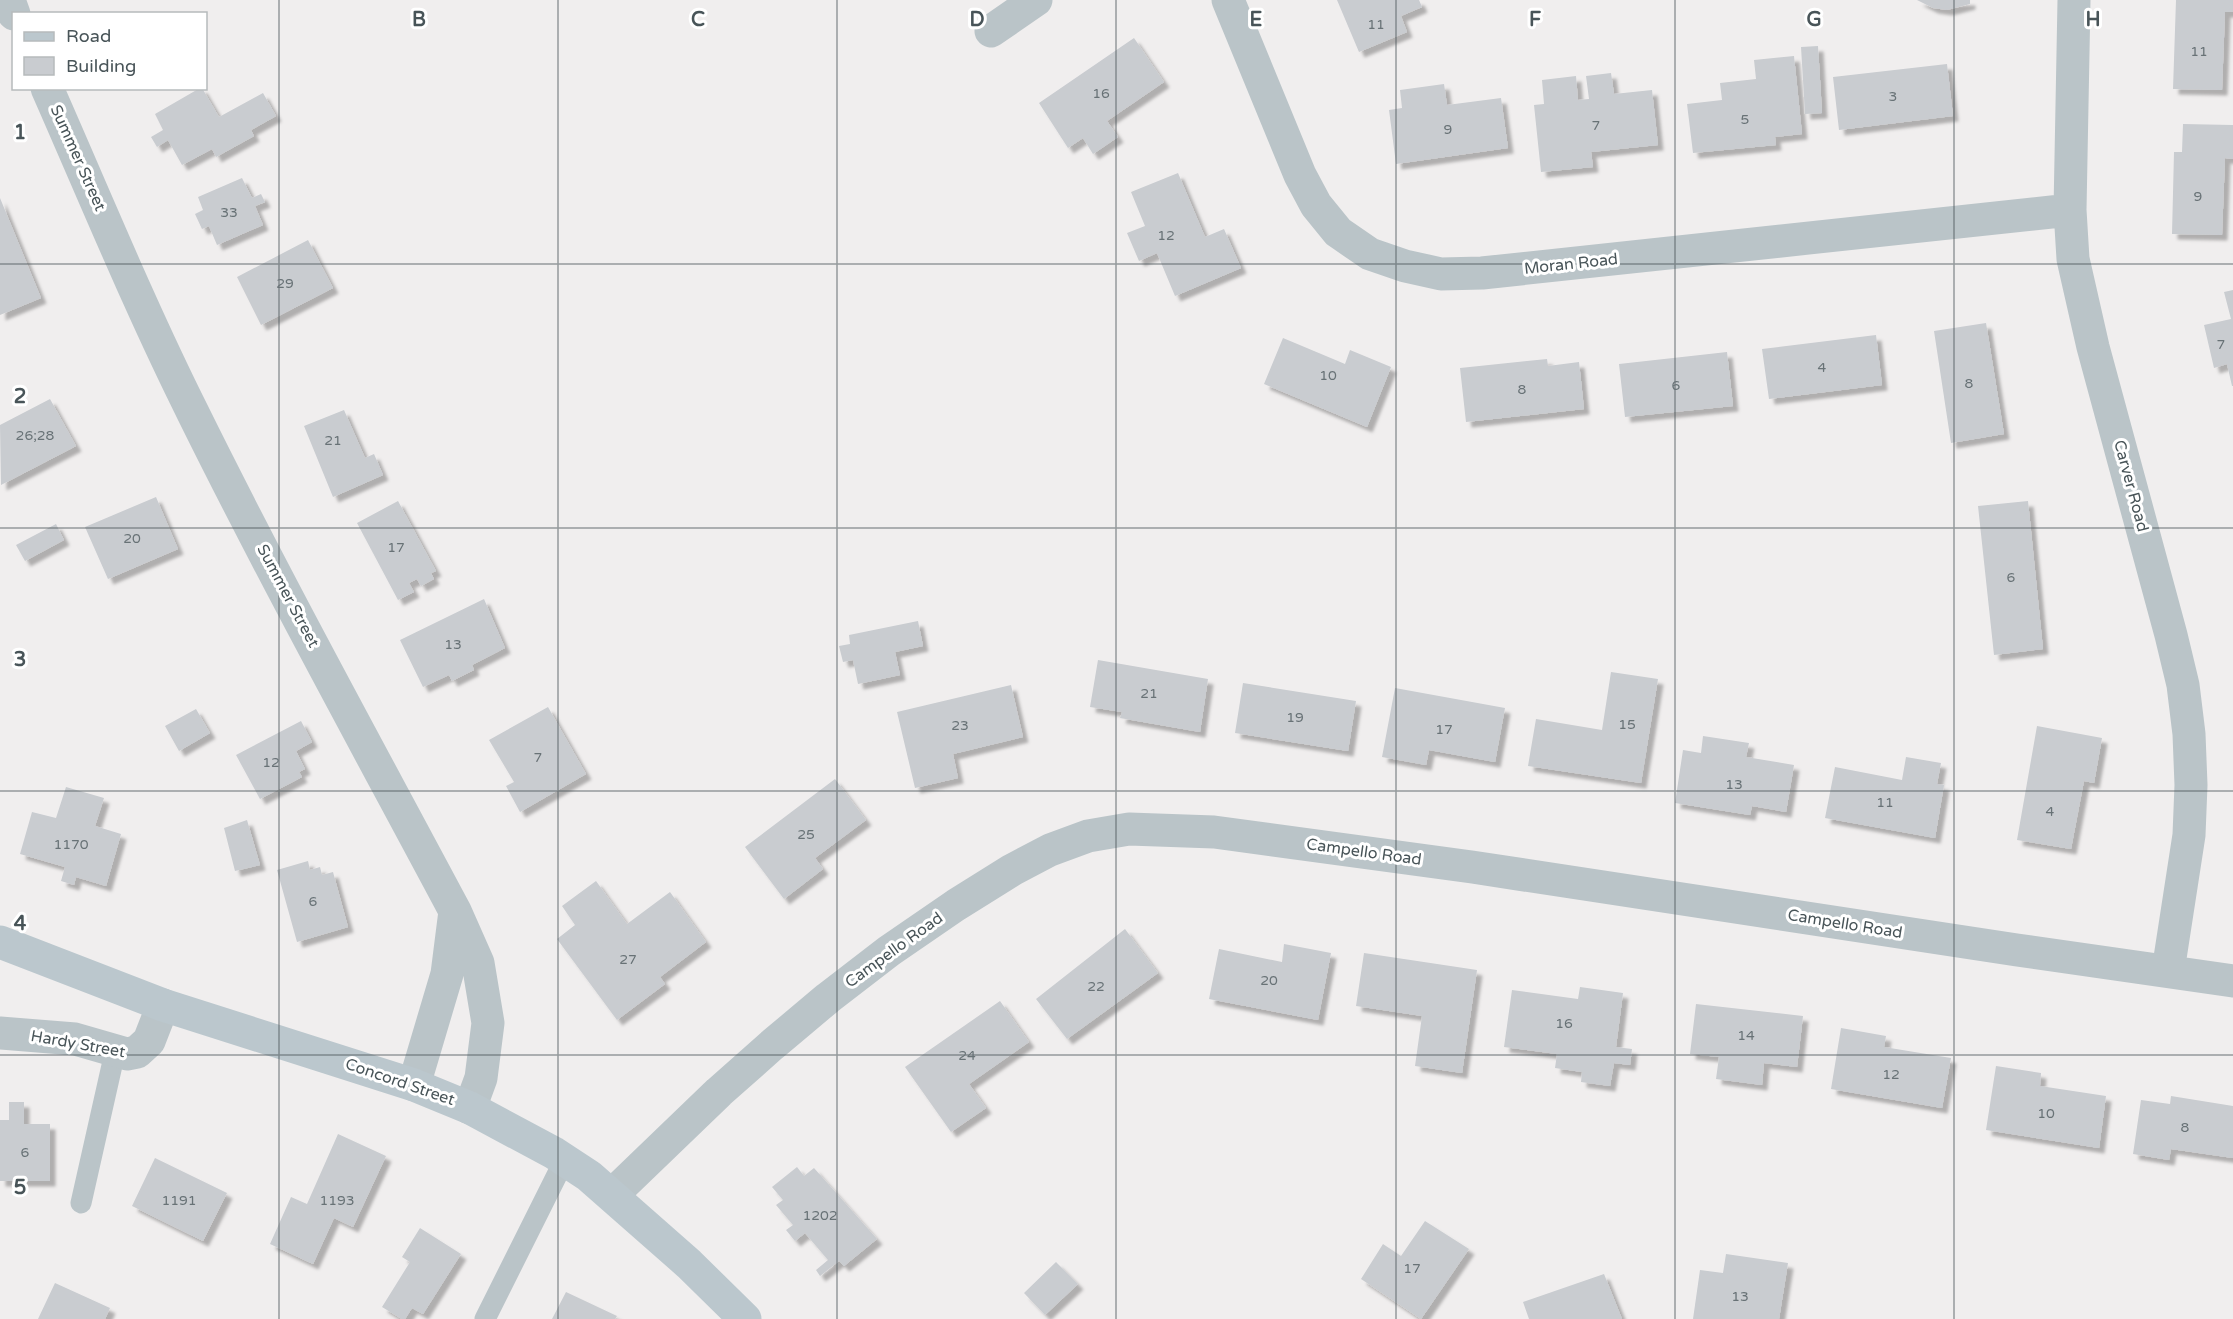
<svg xmlns="http://www.w3.org/2000/svg" width="2233" height="1319" viewBox="0 0 2233 1319" font-family="'Varela Round',sans-serif">
  <defs>
    <filter id="shadow"><feDropShadow dx="5.5" dy="5.5" stdDeviation="1.5" flood-color="#0004"/></filter>
  </defs>
  <rect width="100%" height="100%" fill="#f0eeee"/>
  <path fill="#c9ccd0" filter="url(#shadow)" d="M 1337,0 L 1419,0 L 1422,7 L 1401,16 L 1407,32 L 1359,52 Z
    M 1917,0 L 1970,0 L 1970,4 L 1947,10 L 1933,8 Z
    M 2176,0 L 2233,0 L 2233,12 L 2225,12 L 2222,90 L 2173,89 Z
    M 1134,38 L 1164,82 L 1107,121 L 1118,137 L 1093,154 L 1083,138 L 1068,148 L 1039,103 Z
    M 1818,46 L 1822,113 L 1805,114 L 1801,47 Z
    M 1794,56 L 1802,134 L 1775,137 L 1776,145 L 1693,153 L 1687,104 L 1722,100 L 1720,83 L 1756,79 L 1754,60 Z
    M 1947,64 L 1953,116 L 1839,130 L 1833,77 Z
    M 1611,73 L 1614,94 L 1652,90 L 1658,145 L 1591,152 L 1593,167 L 1541,172 L 1534,105 L 1544,104 L 1542,80 L 1576,76 L 1578,100 L 1589,99 L 1586,76 Z
    M 1444,84 L 1447,105 L 1501,98 L 1508,148 L 1396,164 L 1389,110 L 1402,108 L 1400,90 Z
    M 200,88 L 202,88 L 219,117 L 263,93 L 276,116 L 251,130 L 254,136 L 216,157 L 212,149 L 182,165 L 168,140 L 157,147 L 151,137 L 163,130 L 155,114 Z
    M 2183,124 L 2233,125 L 2233,159 L 2225,158 L 2222,235 L 2172,234 L 2174,152 L 2182,152 Z
    M 1178,173 L 1205,237 L 1224,229 L 1241,268 L 1175,296 L 1157,253 L 1139,261 L 1127,233 L 1145,226 L 1131,192 Z
    M 242,178 L 252,198 L 261,194 L 265,202 L 255,206 L 263,225 L 217,245 L 209,226 L 202,229 L 195,214 L 203,210 L 198,197 Z
    M 0,198 L 41,298 L 0,315 Z
    M 308,240 L 333,288 L 261,325 L 237,277 Z
    M 2233,290 L 2233,386 L 2232,386 L 2227,364 L 2214,368 L 2204,325 L 2231,319 L 2224,292 Z
    M 1986,323 L 2004,434 L 1951,443 L 1934,331 Z
    M 1876,335 L 1882,385 L 1769,399 L 1762,349 Z
    M 1283,338 L 1345,364 L 1350,350 L 1391,367 L 1367,427 L 1264,384 Z
    M 1727,352 L 1733,406 L 1625,417 L 1619,364 Z
    M 1547,359 L 1548,366 L 1579,362 L 1584,409 L 1466,422 L 1460,368 Z
    M 50,399 L 76,446 L 1,485 L 0,425 Z
    M 344,410 L 365,458 L 374,454 L 383,475 L 333,497 L 304,426 Z
    M 156,497 L 178,549 L 108,579 L 85,527 Z
    M 398,501 L 436,571 L 431,573 L 434,579 L 421,586 L 417,579 L 409,583 L 414,592 L 398,600 L 357,523 Z
    M 2028,501 L 2043,649 L 1994,655 L 1978,506 Z
    M 56,524 L 64,540 L 25,561 L 16,545 Z
    M 484,599 L 505,648 L 472,665 L 474,670 L 452,681 L 449,675 L 423,687 L 400,640 Z
    M 918,621 L 923,646 L 895,652 L 900,675 L 858,684 L 853,660 L 843,662 L 839,646 L 850,644 L 849,635 Z
    M 1098,660 L 1208,679 L 1200,732 L 1120,718 L 1122,712 L 1090,707 Z
    M 1611,672 L 1658,679 L 1641,783 L 1528,766 L 1536,719 L 1602,730 Z
    M 1243,683 L 1356,701 L 1348,751 L 1235,733 Z
    M 1011,685 L 1023,737 L 953,754 L 958,778 L 915,788 L 897,712 Z
    M 1395,688 L 1505,708 L 1495,762 L 1429,750 L 1426,765 L 1382,757 Z
    M 548,707 L 586,774 L 520,812 L 506,786 L 514,782 L 489,740 Z
    M 196,709 L 210,733 L 179,751 L 165,726 Z
    M 301,721 L 312,742 L 296,751 L 305,769 L 299,772 L 302,777 L 260,799 L 236,755 Z
    M 2037,726 L 2102,738 L 2094,783 L 2084,781 L 2071,849 L 2017,840 Z
    M 1703,736 L 1749,743 L 1746,757 L 1794,765 L 1786,812 L 1752,806 L 1750,815 L 1675,803 L 1683,750 L 1701,753 Z
    M 1906,757 L 1941,763 L 1937,784 L 1944,785 L 1935,838 L 1825,818 L 1835,767 L 1902,780 Z
    M 835,779 L 866,820 L 815,858 L 823,869 L 784,899 L 745,847 Z
    M 66,787 L 104,798 L 95,826 L 121,834 L 106,886 L 76,877 L 74,885 L 61,881 L 65,867 L 20,854 L 32,812 L 56,818 Z
    M 247,820 L 260,865 L 235,871 L 224,828 Z
    M 308,861 L 310,870 L 320,867 L 322,875 L 333,872 L 348,927 L 297,942 L 277,870 Z
    M 596,881 L 627,924 L 670,892 L 706,942 L 660,977 L 665,984 L 617,1020 L 557,939 L 575,925 L 562,906 Z
    M 1125,929 L 1158,973 L 1067,1039 L 1036,999 Z
    M 1284,944 L 1331,953 L 1318,1020 L 1209,999 L 1219,949 L 1282,962 Z
    M 1364,953 L 1477,970 L 1462,1073 L 1415,1066 L 1422,1016 L 1356,1006 Z
    M 1580,987 L 1623,993 L 1616,1047 L 1632,1049 L 1630,1065 L 1614,1063 L 1610,1086 L 1581,1082 L 1582,1072 L 1555,1068 L 1557,1054 L 1504,1047 L 1512,990 L 1578,999 Z
    M 1000,1001 L 1029,1042 L 969,1084 L 986,1108 L 951,1132 L 905,1067 Z
    M 1696,1004 L 1803,1016 L 1797,1067 L 1764,1063 L 1762,1085 L 1716,1079 L 1719,1057 L 1690,1054 Z
    M 1841,1028 L 1886,1036 L 1884,1047 L 1951,1058 L 1942,1108 L 1831,1089 Z
    M 1996,1066 L 2041,1073 L 2040,1086 L 2106,1096 L 2099,1148 L 1986,1130 Z
    M 2171,1096 L 2233,1106 L 2233,1158 L 2171,1149 L 2169,1160 L 2133,1154 L 2141,1100 L 2170,1104 Z
    M 9,1102 L 24,1102 L 24,1124 L 50,1124 L 50,1181 L 0,1181 L 0,1120 L 9,1120 Z
    M 338,1134 L 386,1156 L 353,1227 L 334,1218 L 313,1264 L 270,1244 L 291,1197 L 307,1204 Z
    M 155,1158 L 227,1193 L 203,1241 L 132,1206 Z
    M 797,1167 L 804,1176 L 814,1168 L 877,1239 L 844,1266 L 839,1261 L 820,1276 L 816,1270 L 828,1260 L 805,1233 L 795,1241 L 786,1230 L 793,1225 L 776,1205 L 783,1200 L 772,1187 Z
    M 1425,1221 L 1469,1249 L 1421,1319 L 1361,1279 L 1383,1244 L 1401,1256 Z
    M 420,1228 L 461,1254 L 423,1314 L 412,1308 L 405,1319 L 402,1319 L 382,1307 L 410,1262 L 402,1257 Z
    M 1726,1254 L 1788,1263 L 1779,1319 L 1693,1319 L 1700,1270 L 1723,1273 Z
    M 1056,1262 L 1078,1284 L 1045,1315 L 1024,1293 Z
    M 1604,1274 L 1622,1319 L 1529,1319 L 1523,1302 Z
    M 55,1283 L 110,1308 L 105,1319 L 38,1319 Z
    M 566,1292 L 617,1316 L 615,1319 L 552,1319 Z"/>
  <g fill="none" stroke-linecap="round" stroke-linejoin="round">
    <path stroke="#bac4c8" stroke-width="21" d="M 81,1203 L 115,1052
      M 485,1319 L 565,1159"/>
    <path stroke="#bac4c8" stroke-width="33" d="M 1228,0 L 1300,175 L 1316,205 L 1338,232 L 1370,254 L 1405,266 L 1441,274 L 1482,273 L 2070,210
      M 2074,0 L 2070,210 L 2073,259 L 2093,347 L 2171,635 L 2183,685 L 2189,734 L 2191,785 L 2189,835 L 2168,971
      M 991,31 L 1036,0
      M 0,1033 L 75,1039 L 127,1054 L 137,1052 L 149,1041 L 163,1005
      M 612,1195 L 719,1092 L 772,1045 L 828,998 L 889,951 L 956,905 L 1012,870 L 1050,850 L 1088,836 L 1129,829 L 1214,832 L 1472,867 L 2017,950 L 2233,981"/>
    <path stroke="#bac4c8" stroke-width="33" d="M 9,0 L 14,14
      M 47,88 C 95,197 140,307 193,413 C 276,581 367,746 455,911 L 478,963 L 488,1023 L 481,1078 L 470,1108
      M 414,1085 L 447,974 L 455,911"/>
    <path stroke="#bbc7cd" stroke-width="33" d="M 0,942 L 163,1005 L 414,1085 L 470,1108 L 554,1153 L 589,1176 L 689,1264 L 745,1319"/>
  </g>
  <path fill="none" stroke="#485458" stroke-width="1.5" stroke-opacity="0.55" d="M 279,0 L 279,1319M 558,0 L 558,1319M 837,0 L 837,1319M 1116,0 L 1116,1319M 1396,0 L 1396,1319M 1675,0 L 1675,1319M 1954,0 L 1954,1319M 0,264 L 2233,264M 0,528 L 2233,528M 0,791 L 2233,791M 0,1055 L 2233,1055"/>
  <g text-anchor="middle" dominant-baseline="central" stroke-width="6" stroke-linejoin="round" paint-order="stroke">
    <g font-size="14" fill="#687276">
      <text x="1376" y="24">11</text>
      <text x="2199" y="51">11</text>
      <text x="1101" y="93">16</text>
      <text x="1893" y="96">3</text>
      <text x="1745" y="119">5</text>
      <text x="1596" y="125">7</text>
      <text x="1448" y="129">9</text>
      <text x="2198" y="196">9</text>
      <text x="229" y="212">33</text>
      <text x="1166" y="235">12</text>
      <text x="285" y="283">29</text>
      <text x="2221" y="344">7</text>
      <text x="1822" y="367">4</text>
      <text x="1328" y="375">10</text>
      <text x="1969" y="383">8</text>
      <text x="1676" y="385">6</text>
      <text x="1522" y="389">8</text>
      <text x="35" y="435">26;28</text>
      <text x="333" y="440">21</text>
      <text x="132" y="538">20</text>
      <text x="396" y="547">17</text>
      <text x="2011" y="577">6</text>
      <text x="453" y="644">13</text>
      <text x="1149" y="693">21</text>
      <text x="1295" y="717">19</text>
      <text x="1627" y="724">15</text>
      <text x="960" y="725">23</text>
      <text x="1444" y="729">17</text>
      <text x="538" y="757">7</text>
      <text x="271" y="762">12</text>
      <text x="1734" y="784">13</text>
      <text x="1885" y="802">11</text>
      <text x="2050" y="811">4</text>
      <text x="806" y="834">25</text>
      <text x="71" y="844">1170</text>
      <text x="313" y="901">6</text>
      <text x="628" y="959">27</text>
      <text x="1269" y="980">20</text>
      <text x="1096" y="986">22</text>
      <text x="1564" y="1023">16</text>
      <text x="1746" y="1035">14</text>
      <text x="967" y="1055">24</text>
      <text x="1891" y="1074">12</text>
      <text x="2046" y="1113">10</text>
      <text x="2185" y="1127">8</text>
      <text x="25" y="1152">6</text>
      <text x="179" y="1200">1191</text>
      <text x="337" y="1200">1193</text>
      <text x="820" y="1215">1202</text>
      <text x="1412" y="1268">17</text>
      <text x="1740" y="1296">13</text>
    </g>
    <g font-size="16" fill="#485458" stroke="#fff">
      <text transform="translate(78 158) rotate(66)">Summer Street</text>
      <text transform="translate(1571 264) rotate(-6)">Moran Road</text>
      <text transform="translate(2131 486) rotate(75)">Carver Road</text>
      <text transform="translate(288 596) rotate(62)">Summer Street</text>
      <text transform="translate(1364 852) rotate(8)">Campello Road</text>
      <text transform="translate(1845 924) rotate(9)">Campello Road</text>
      <text transform="translate(894 950) rotate(-36)">Campello Road</text>
      <text transform="translate(78 1044) rotate(10)">Hardy Street</text>
      <text transform="translate(400 1082) rotate(19)">Concord Street</text>
    </g>
  </g>
  <g font-size="20" text-anchor="middle" font-weight="bold" fill="#485458" stroke="#fff" stroke-width="6" stroke-linejoin="round" paint-order="stroke">
    <text x="419" y="26">B</text>
    <text x="698" y="26">C</text>
    <text x="977" y="26">D</text>
    <text x="1256" y="26">E</text>
    <text x="1535" y="26">F</text>
    <text x="1814" y="26">G</text>
    <text x="2093" y="26">H</text>
    <text x="20" y="139">1</text>
    <text x="20" y="403">2</text>
    <text x="20" y="666">3</text>
    <text x="20" y="930">4</text>
    <text x="20" y="1194">5</text>
  </g>
  <rect x="12" y="12" width="195" height="78" fill="#ffffff" stroke="#b6bbbc" stroke-width="1.5"/>
  <rect x="24" y="32" width="30" height="9" fill="#bbc7cd" stroke="#b6bbbc" stroke-width="1.5"/>
  <text x="66" y="42" font-size="18" fill="#485458">Road</text>
  <rect x="24" y="57" width="30" height="18" fill="#c9ccd0" stroke="#b6bbbc" stroke-width="1.5"/>
  <text x="66" y="72" font-size="18" fill="#485458">Building</text>
</svg>
